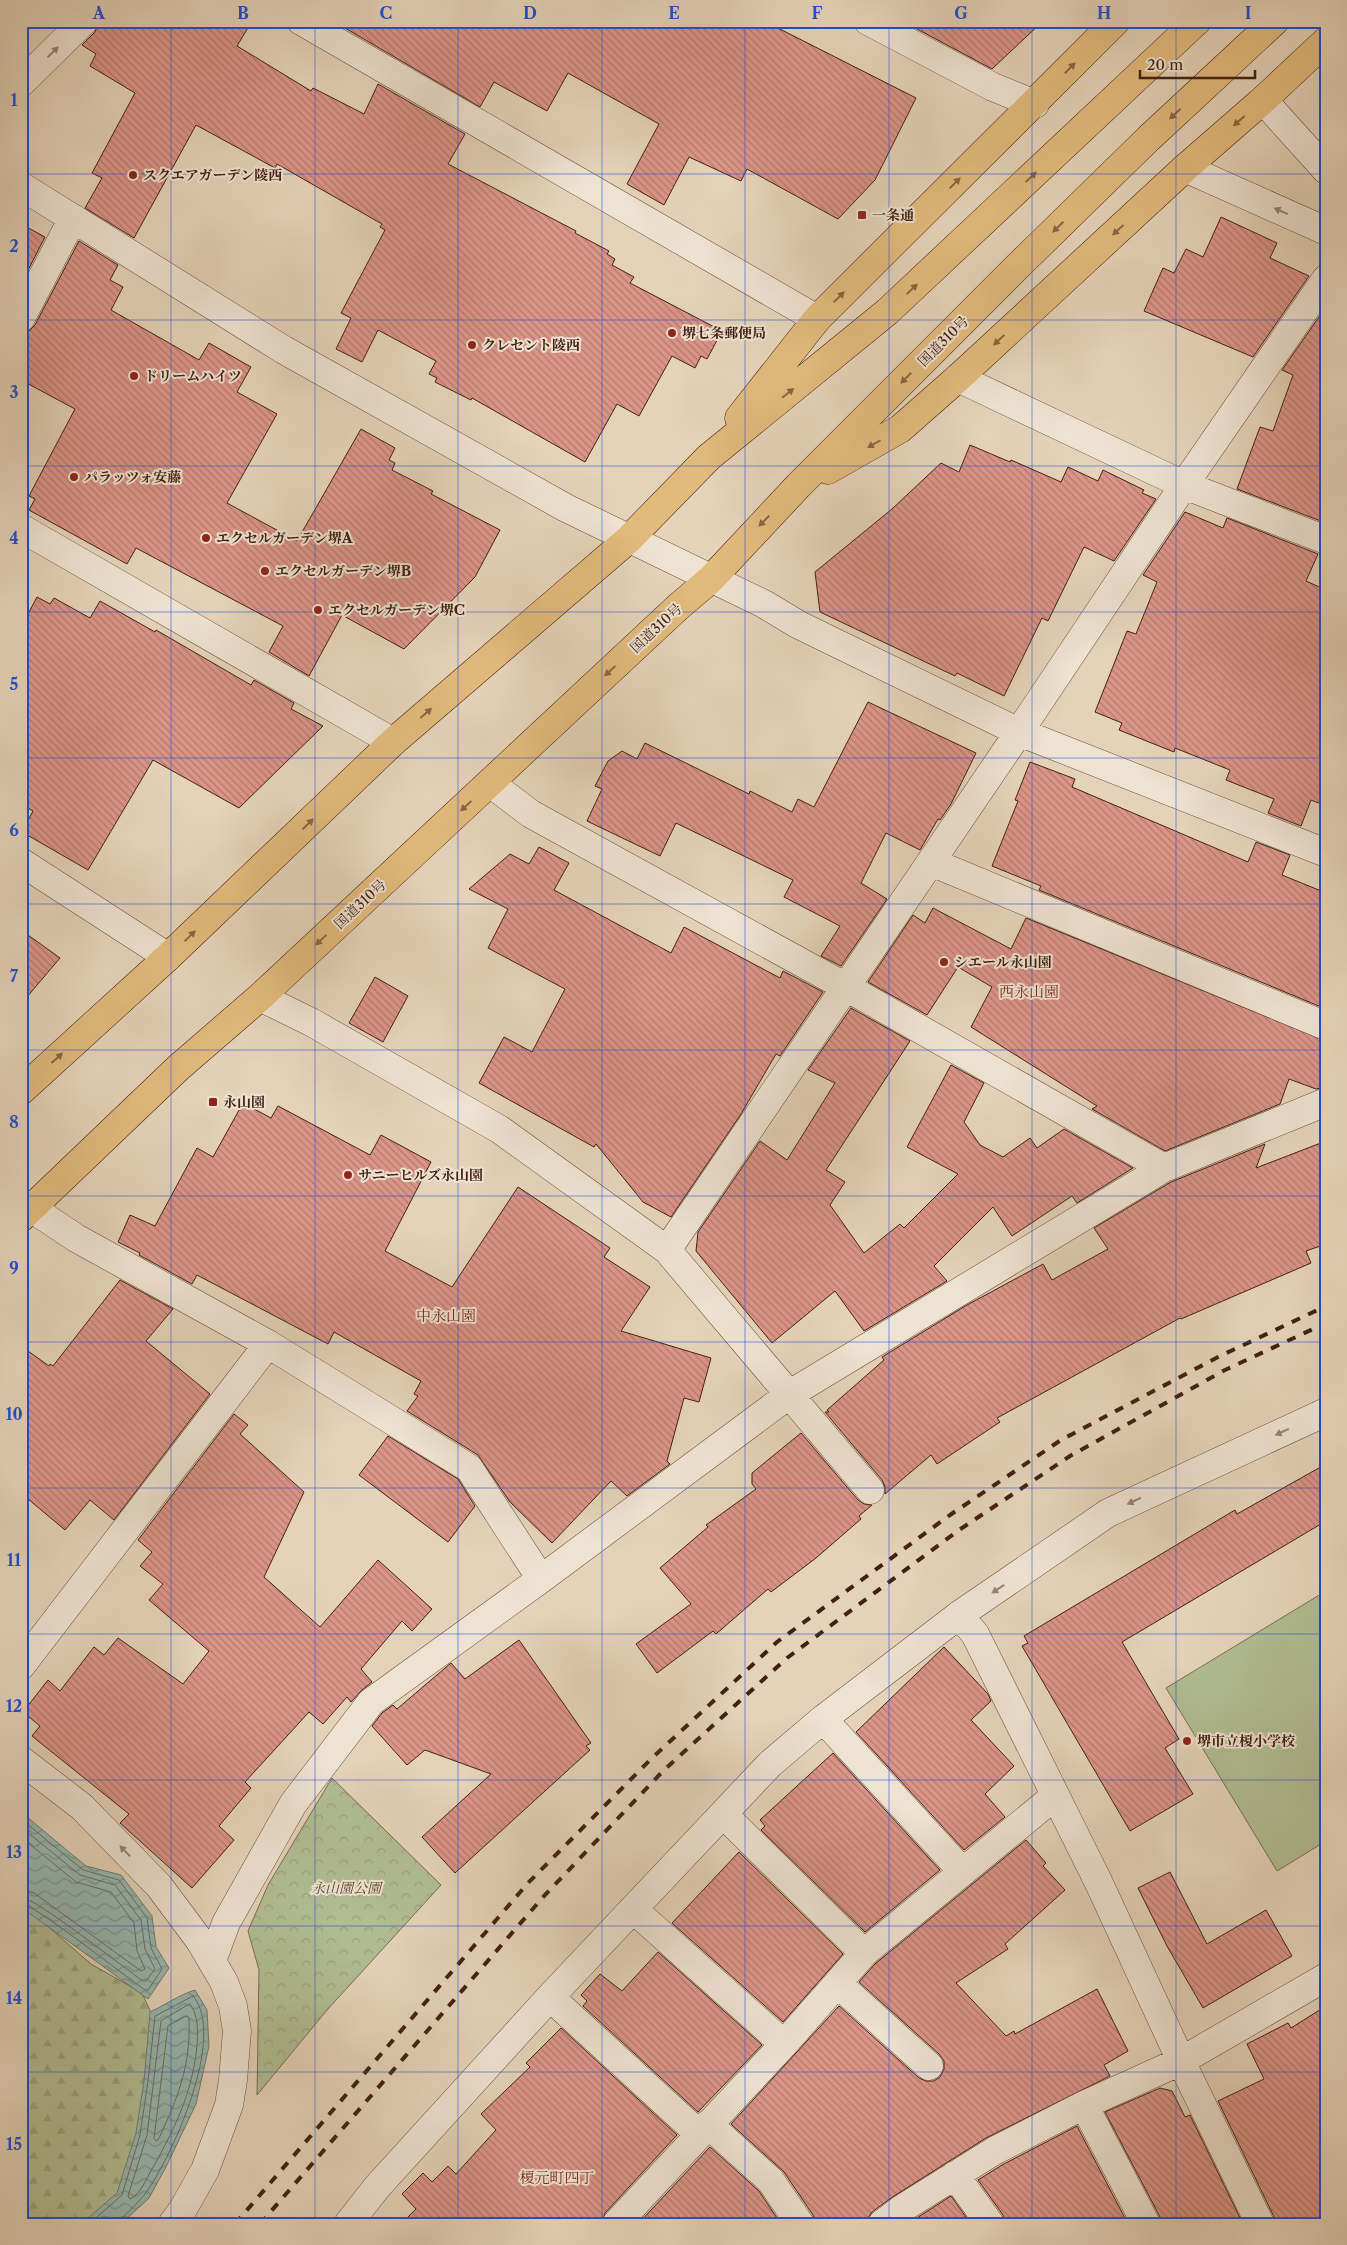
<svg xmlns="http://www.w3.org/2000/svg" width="1347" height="2245" viewBox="0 0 1347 2245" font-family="'Libre Caslon Text','Noto Serif JP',serif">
  <defs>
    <pattern id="forest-firs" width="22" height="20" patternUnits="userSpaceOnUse" patternTransform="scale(1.25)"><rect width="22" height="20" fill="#b1bd92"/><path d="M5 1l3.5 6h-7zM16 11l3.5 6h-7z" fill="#99a27d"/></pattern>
    <pattern id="park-crowns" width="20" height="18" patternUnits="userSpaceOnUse" patternTransform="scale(1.25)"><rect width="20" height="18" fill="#b1bd92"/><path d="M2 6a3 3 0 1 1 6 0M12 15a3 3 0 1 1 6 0" fill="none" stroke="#99a27d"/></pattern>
    <pattern id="water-waves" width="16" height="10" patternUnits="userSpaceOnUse" patternTransform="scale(1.25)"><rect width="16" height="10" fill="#96b7b1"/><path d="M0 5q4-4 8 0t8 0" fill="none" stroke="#7c948f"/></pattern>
    <pattern id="building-back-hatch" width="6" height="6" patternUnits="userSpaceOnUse" patternTransform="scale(1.25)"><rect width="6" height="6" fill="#dc9589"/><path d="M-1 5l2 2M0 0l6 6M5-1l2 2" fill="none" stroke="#b4796f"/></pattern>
  </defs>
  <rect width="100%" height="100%" fill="#e5d3b9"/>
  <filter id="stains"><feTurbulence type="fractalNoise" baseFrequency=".004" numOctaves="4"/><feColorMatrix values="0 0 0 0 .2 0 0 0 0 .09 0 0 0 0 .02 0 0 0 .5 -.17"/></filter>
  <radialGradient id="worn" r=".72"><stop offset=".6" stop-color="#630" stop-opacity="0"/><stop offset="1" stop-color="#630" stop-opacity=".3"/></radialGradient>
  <path fill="url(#forest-firs)" stroke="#7a6e52" d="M 21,1903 L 91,1964 L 142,1993 L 172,2059 L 150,2175 L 99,2224 L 21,2224 Z"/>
  <path fill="url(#park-crowns)" stroke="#7a6e52" d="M 332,1778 L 441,1885 L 327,2010 L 257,2095 L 259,1970 L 248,1931 L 268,1885 Z"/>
  <path fill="#b1bd92" stroke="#7a6e52" d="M 1326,1591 L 1326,1841 L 1277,1871 L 1166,1688 Z"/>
  <path fill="url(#water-waves)" stroke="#747b71" d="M 21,1812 L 86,1866 L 121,1875 L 152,1916 L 156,1947 L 169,1968 L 148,1999 L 21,1907 Z
    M 195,1990 L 207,2010 L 209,2046 L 196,2104 L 167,2165 L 149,2198 L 121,2224 L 96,2224 L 87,2219 L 117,2193 L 136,2133 L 144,2081 L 150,2012 C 165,2005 179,1995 195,1990 Z"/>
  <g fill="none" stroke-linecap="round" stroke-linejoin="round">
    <path stroke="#6c6c61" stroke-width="1" d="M 21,1819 L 83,1870 L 119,1880 L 147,1918 L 151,1948 L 162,1969 L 148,1990 L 145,1990 C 126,1977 35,1905 21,1903
      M 21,1827 L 80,1875 L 115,1885 L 141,1920 L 145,1949 L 155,1969 L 146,1981 L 143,1981 C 124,1968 36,1898 21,1897
      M 21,1837 L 76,1882 L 111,1892 L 134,1923 L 137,1951 L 145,1969 L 141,1971 L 34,1893 L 21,1889
      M 190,2004 C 206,2023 193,2078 185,2100 C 177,2123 164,2148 152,2169 C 146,2179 141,2194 130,2199 L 128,2196 L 147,2135 L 161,2021 Z
      M 187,2016 L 189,2018 C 191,2065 178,2098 158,2140 L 156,2141 L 154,2138 L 168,2026 Z
      M 97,2224 L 97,2217 L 122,2195 L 140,2135 L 148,2081 L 155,2016 L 193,1996 C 227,2036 172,2157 145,2194 C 138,2203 129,2211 121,2219 L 120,2224"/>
  </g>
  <path fill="url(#building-back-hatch)" stroke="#422011" d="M 99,21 L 252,21 L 237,46 L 311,91 L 313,88 L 364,114 L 378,84 L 465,134 L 448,164 L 576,231 L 575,233 L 609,251 L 607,254 L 615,259 L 612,265 L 634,277 L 630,283 L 722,331 L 707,359 L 701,356 L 695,368 L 672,356 L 639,416 L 617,404 L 585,462 L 472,398 L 471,400 L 435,382 L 437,378 L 429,374 L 436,361 L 378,330 L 362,362 L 336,349 L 351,318 L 341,313 L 385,230 L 380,227 L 382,224 L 277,164 L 275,168 L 196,125 L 134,238 L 85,208 L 102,178 L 92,173 L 135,93 L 90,66 L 96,54 L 82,45 L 95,32 Z
    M 333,21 L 764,21 L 916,98 L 875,180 L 838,219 L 747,169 L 741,181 L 689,157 L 664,205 L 627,184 L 659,124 L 568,73 L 547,111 L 494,82 L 480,107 Z
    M 902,21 L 1043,21 L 992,69 Z
    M 1221,217 L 1277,243 L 1270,258 L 1309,276 L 1253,357 L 1144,311 L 1163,268 L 1174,273 L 1186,249 L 1203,257 Z
    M 21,224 L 45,237 L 21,284 Z
    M 79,241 L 118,265 L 110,280 L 123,287 L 111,310 L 199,360 L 209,343 L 251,367 L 237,392 L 277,414 L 227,503 L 297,541 L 361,429 L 395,448 L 389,460 L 395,463 L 392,470 L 433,491 L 431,494 L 500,530 L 475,577 L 404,649 L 342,615 L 309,676 L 269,652 L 283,626 L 136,548 L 127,564 L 29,510 L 35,499 L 29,496 L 75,409 L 21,380 L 21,334 L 29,331 L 35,325 Z
    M 1326,307 L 1326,523 L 1237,489 L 1260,427 L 1273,431 L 1293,375 L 1282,370 Z
    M 970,445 L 1010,462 L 1011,460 L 1061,482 L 1068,467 L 1098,481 L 1103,470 L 1144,490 L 1142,493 L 1156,499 L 1114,561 L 1084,547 L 1048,621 L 1042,618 L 1004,696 L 957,673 L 955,676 L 820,612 L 815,572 L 892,509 L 941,463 L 959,472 Z
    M 1185,512 L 1223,528 L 1227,518 L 1318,554 L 1306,581 L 1326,590 L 1326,806 L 1311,800 L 1301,826 L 1268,813 L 1274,799 L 1226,780 L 1230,770 L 1175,748 L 1174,752 L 1119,730 L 1122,723 L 1095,712 L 1127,631 L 1136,634 L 1157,582 L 1143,575 Z
    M 37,597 L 50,604 L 54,598 L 90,618 L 100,601 L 155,632 L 156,630 L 251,685 L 254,680 L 294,703 L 291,709 L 323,726 L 239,808 L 153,760 L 88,870 L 22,832 L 33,811 L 21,804 L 21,627 Z
    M 868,702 L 976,753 L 951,804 L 940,820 L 938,819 L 920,850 L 886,833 L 861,883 L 887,899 L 841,966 L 821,956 L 840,926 L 784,897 L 793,880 L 676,823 L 660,856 L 587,821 L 602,789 L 595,786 L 608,761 L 622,751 L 637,759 L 645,743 L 749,794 L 750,791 L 792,812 L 798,799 L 814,807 Z
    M 1030,762 L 1075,779 L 1072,787 L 1248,862 L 1256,842 L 1290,855 L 1282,875 L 1326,893 L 1326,1009 L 1039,890 L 1041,886 L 992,866 L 1018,801 L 1015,800 Z
    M 539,847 L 569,863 L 554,890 L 671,953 L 684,927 L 780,978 L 783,971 L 823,992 L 780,1056 L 776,1054 L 741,1114 L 671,1217 L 643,1202 L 596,1144 L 594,1147 L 479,1083 L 504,1037 L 532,1052 L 565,989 L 488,948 L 508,909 L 469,889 L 510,854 L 529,864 Z
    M 933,908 L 1011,949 L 1026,918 L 1326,1041 L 1326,1087 L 1316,1089 L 1289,1079 L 1280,1104 L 1165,1151 L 1092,1109 L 1097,1106 L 971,1027 L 992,987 L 958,967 L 927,1015 L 868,982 L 913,915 L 925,923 Z
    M 21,930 L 60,958 L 21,1004 Z
    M 375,977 L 408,996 L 383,1042 L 349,1023 Z
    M 851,1008 L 910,1041 L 826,1170 L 845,1182 L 830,1205 L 864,1253 L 900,1224 L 904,1228 L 958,1174 L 907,1147 L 951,1065 L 984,1083 L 964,1122 L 980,1145 L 1003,1157 L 1030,1138 L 1037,1148 L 1064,1129 L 1133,1168 L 1077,1203 L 1072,1196 L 1012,1236 L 993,1207 L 934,1266 L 947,1281 L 864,1331 L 835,1291 L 772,1343 L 696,1251 L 698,1232 L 760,1141 L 787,1160 L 835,1083 L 808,1070 Z
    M 243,1103 L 271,1118 L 278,1106 L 370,1155 L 381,1135 L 431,1162 L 385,1251 L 452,1287 L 518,1187 L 610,1248 L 604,1257 L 650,1287 L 621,1331 L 711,1358 L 699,1402 L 684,1398 L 667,1461 L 670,1464 L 627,1496 L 611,1481 L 552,1543 L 510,1502 L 478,1455 L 407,1411 L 418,1396 L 414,1394 L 421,1381 L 334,1332 L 328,1344 L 197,1275 L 192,1284 L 139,1255 L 140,1253 L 118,1242 L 130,1215 L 155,1226 L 197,1148 L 213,1157 Z
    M 1326,1141 L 1326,1244 L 1306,1251 L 1311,1263 L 1181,1319 L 1180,1318 L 997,1418 L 1000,1422 L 937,1464 L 931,1455 L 885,1494 L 885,1487 L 882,1480 L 825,1412 L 829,1412 L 827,1410 L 884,1360 L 882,1357 L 967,1305 L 1043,1264 L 1052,1280 L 1108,1249 L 1094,1228 L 1171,1182 L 1265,1144 L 1256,1168 Z
    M 120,1280 L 173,1309 L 146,1341 L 210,1394 L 114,1520 L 90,1500 L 65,1530 L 21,1493 L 21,1346 L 49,1366 L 50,1364 L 53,1366 Z
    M 234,1414 L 248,1425 L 240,1434 L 304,1492 L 264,1577 L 320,1627 L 378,1560 L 432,1609 L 412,1631 L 402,1621 L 361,1669 L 372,1682 L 362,1690 L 351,1702 L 347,1697 L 323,1724 L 309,1712 L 245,1782 L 251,1788 L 219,1826 L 234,1840 L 192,1888 L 120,1823 L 129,1814 L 32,1736 L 40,1726 L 23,1712 L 48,1680 L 60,1691 L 94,1647 L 104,1655 L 118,1638 L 183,1684 L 209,1651 L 149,1600 L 163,1584 L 140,1566 L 152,1552 L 138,1540 Z
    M 801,1433 L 858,1500 L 864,1504 L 872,1505 L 859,1516 L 861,1519 L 816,1558 L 771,1592 L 768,1589 L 716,1634 L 713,1631 L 657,1673 L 636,1644 L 691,1604 L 660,1568 L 708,1527 L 706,1525 L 756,1489 L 752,1484 L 752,1473 Z
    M 388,1436 L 458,1479 L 475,1506 L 448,1542 L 359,1475 Z
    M 1326,1464 L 1326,1521 L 1122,1642 L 1179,1739 L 1165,1748 L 1193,1794 L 1130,1831 L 1022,1646 L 1028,1643 L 1024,1636 L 1235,1510 L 1237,1514 Z
    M 519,1640 L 591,1743 L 586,1746 L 590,1750 L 455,1873 L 422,1837 L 491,1774 L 425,1750 L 407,1765 L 372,1726 L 382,1713 L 393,1705 L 397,1709 L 451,1663 L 465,1679 Z
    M 944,1647 L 988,1694 L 991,1701 L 971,1720 L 1014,1766 L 985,1794 L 1005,1817 L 964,1850 L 856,1732 Z
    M 833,1753 L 940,1870 L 865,1932 L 761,1830 L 765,1826 L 760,1820 Z
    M 1026,1840 L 1046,1863 L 1043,1866 L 1065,1890 L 1005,1944 L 1008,1949 L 956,1983 L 1006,2036 L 1014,2031 L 1015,2034 L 1097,1989 L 1128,2051 L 1104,2065 L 1110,2076 L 986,2138 L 894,2196 L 872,2212 L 868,2218 L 867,2224 L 815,2224 L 813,2215 L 784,2172 L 731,2124 L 839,2006 L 919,2078 L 926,2081 L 934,2081 L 940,2077 L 944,2069 L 944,2061 L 939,2054 L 859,1982 L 875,1964 Z
    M 739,1852 L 843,1954 L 783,2022 L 672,1923 Z
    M 1170,1872 L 1207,1944 L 1266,1910 L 1292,1956 L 1203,2008 L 1167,1946 L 1138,1888 Z
    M 658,1952 L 762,2045 L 698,2112 L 583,2006 L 587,2001 L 581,1995 L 600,1974 L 622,1991 Z
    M 1326,2006 L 1326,2224 L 1275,2224 L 1274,2217 L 1218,2101 L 1264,2079 L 1247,2044 L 1288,2023 L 1291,2028 Z
    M 561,2028 L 677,2135 L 605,2213 L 601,2224 L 401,2224 L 416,2209 L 402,2194 L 423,2173 L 432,2182 L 448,2166 L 456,2174 L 496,2130 L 481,2114 L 530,2067 L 526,2063 Z
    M 1160,2088 L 1172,2091 L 1185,2117 L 1190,2115 L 1243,2224 L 1161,2224 L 1160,2217 L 1105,2112 Z
    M 1077,2126 L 1128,2224 L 1005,2224 L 1003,2215 L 978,2180 L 1002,2165 Z
    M 710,2147 L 759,2191 L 781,2224 L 638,2224 Z
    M 951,2196 L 971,2224 L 908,2224 L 912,2221 Z"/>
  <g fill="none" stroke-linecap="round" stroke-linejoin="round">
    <defs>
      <path id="minor" d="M 301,21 L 817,319
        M 868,21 L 993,87 L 1035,104
        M 21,83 L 84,21
        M 1263,100 L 1326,170
        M 1185,168 L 1326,231
        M 21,186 L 284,350 L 566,508 L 764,604 L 799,625 L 1019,732 L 667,1250
        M 1326,279 L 1184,485 L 1019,732 L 1326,853
        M 21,318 L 73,218
        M 958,378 L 1184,485 L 1326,540
        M 21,528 L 393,742
        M 490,783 L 531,814 L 846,987 L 1164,1168
        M 21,862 L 168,957
        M 931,862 L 1326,1026
        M 260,997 L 311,1022 L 499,1129 L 667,1250 L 870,1490
        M 31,1208 L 76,1238 L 268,1344
        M 959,1615 L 975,1634 L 1098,1881 L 1181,2061 L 1260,2224
        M 21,1666 L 268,1344 L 469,1468 L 541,1579
        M 823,1719 L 963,1872
        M 21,1760 L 82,1807 L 159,1886 L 200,1941 L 224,1982 L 233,2006 L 237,2031 L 233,2080 L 229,2105 L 205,2170 L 183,2209 L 172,2224
        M 723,1814 L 864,1953
        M 633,1909 L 784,2044
        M 212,1961 L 226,1923 L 293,1804 L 371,1702 L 541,1579 L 790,1394 L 1164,1168 L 1326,1102
        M 838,1984 L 929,2066
        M 550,1997 L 699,2134
        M 1084,2105 L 1146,2224
        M 708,2124 L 771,2181 L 800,2224
        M 955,2175 L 990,2224
        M 348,2224 L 377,2187 L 550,1997 L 770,1764 L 823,1719 L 959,1615 L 1108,1513 L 1326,1412
        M 616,2224 L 784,2044 L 864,1953 L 1055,1796
        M 882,2224 L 903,2208 L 994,2151 L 1084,2105 L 1181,2061 L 1326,1977"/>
      <path id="highway" d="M 739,418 L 817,319 L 1116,21
        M 828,470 L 900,429 L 958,378 L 1185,168 L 1263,100 L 1326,41
        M 21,1091 L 168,957 L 393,742 L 629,539 L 709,457 L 887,312 L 1197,21
        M 21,1218 L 178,1068 L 260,997 L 678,607 L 711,579 L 798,486 L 1020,264 L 1149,138 L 1275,21"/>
    </defs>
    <use href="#minor" stroke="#6b4d3b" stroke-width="29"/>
    <use href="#highway" stroke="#422011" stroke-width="29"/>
    <use href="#minor" stroke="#eee2d2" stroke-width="28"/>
    <use href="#highway" stroke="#e2ba7c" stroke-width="28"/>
    <path stroke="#422011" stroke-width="4" stroke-dasharray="9 9" stroke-linecap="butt" d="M 235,2224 L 528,1883 L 651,1759 L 777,1642 L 950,1515 L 1061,1440 L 1218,1357 L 1326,1306
      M 260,2224 L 544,1896 L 663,1771 L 787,1658 L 959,1530 L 1070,1456 L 1225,1370 L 1326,1323"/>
  </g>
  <defs><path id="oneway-solid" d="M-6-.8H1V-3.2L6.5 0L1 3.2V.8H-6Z" transform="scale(1.25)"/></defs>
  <g fill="#988172">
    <use href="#oneway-solid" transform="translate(53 52) rotate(-44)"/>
    <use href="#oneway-solid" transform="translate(1281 211) rotate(-156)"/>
    <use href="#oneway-solid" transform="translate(1282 1432) rotate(155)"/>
    <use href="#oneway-solid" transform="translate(1134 1501) rotate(155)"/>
    <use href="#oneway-solid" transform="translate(998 1589) rotate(146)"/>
    <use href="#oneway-solid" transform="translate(125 1851) rotate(-134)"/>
  </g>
  <g fill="#8a6541">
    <use href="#oneway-solid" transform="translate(1070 68) rotate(-46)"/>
    <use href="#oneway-solid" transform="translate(1175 114) rotate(137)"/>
    <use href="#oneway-solid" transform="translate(1239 121) rotate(139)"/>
    <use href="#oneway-solid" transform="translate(1031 177) rotate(-43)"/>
    <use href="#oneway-solid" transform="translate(955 183) rotate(-45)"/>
    <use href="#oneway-solid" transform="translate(1058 227) rotate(136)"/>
    <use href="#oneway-solid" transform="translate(1118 230) rotate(137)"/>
    <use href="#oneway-solid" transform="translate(912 289) rotate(-43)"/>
    <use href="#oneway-solid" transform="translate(839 297) rotate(-45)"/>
    <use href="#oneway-solid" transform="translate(999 340) rotate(137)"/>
    <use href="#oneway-solid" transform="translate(906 378) rotate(135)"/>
    <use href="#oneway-solid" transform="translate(788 393) rotate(-39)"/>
    <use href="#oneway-solid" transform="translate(874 444) rotate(150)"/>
    <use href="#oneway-solid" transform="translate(764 521) rotate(134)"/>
    <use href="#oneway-solid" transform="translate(610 671) rotate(137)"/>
    <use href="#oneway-solid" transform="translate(426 713) rotate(-41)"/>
    <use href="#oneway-solid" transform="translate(466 806) rotate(137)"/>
    <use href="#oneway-solid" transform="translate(308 824) rotate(-44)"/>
    <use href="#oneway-solid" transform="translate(190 936) rotate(-44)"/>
    <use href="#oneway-solid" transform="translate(321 940) rotate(137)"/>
    <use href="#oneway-solid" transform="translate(57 1058) rotate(-42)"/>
  </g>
  <path fill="none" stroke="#1d4ed8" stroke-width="1" stroke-opacity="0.55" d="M 171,21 L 171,2224M 315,21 L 315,2224M 458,21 L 458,2224M 602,21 L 602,2224M 745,21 L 745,2224M 889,21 L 889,2224M 1032,21 L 1032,2224M 1176,21 L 1176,2224M 21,174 L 1326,174M 21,320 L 1326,320M 21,466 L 1326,466M 21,612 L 1326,612M 21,758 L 1326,758M 21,904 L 1326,904M 21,1050 L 1326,1050M 21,1196 L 1326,1196M 21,1342 L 1326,1342M 21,1488 L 1326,1488M 21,1634 L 1326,1634M 21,1780 L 1326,1780M 21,1926 L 1326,1926M 21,2072 L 1326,2072"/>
  <g fill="#8f2418" stroke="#eee2d2" stroke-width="2">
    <circle cx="133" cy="175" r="5"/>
    <rect x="857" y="210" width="10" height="10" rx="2.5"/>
    <circle cx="672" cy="333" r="5"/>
    <circle cx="472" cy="345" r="5"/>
    <circle cx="134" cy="376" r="5"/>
    <circle cx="74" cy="477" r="5"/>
    <circle cx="206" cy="538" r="5"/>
    <circle cx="265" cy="571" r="5"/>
    <circle cx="318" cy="610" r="5"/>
    <circle cx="944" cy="962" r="5"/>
    <rect x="208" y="1097" width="10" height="10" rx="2.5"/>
    <circle cx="348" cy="1175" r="5"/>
    <circle cx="1187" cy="1741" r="5"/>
  </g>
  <g text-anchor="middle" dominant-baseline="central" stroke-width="4" stroke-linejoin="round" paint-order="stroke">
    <g font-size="14" font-weight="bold" fill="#422011" stroke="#eee2d2" text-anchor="start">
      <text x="143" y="175">スクエアガーデン陵西</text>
      <text x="872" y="215">一条通</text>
      <text x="682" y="333">堺七条郵便局</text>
      <text x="482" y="345">クレセント陵西</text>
      <text x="144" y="376">ドリームハイツ</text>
      <text x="84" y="477">パラッツォ安藤</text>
      <text x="216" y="538">エクセルガーデン堺A</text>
      <text x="275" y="571">エクセルガーデン堺B</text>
      <text x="328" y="610">エクセルガーデン堺C</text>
      <text x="954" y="962">シエール永山園</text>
      <text x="223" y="1102">永山園</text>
      <text x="358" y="1175">サニーヒルズ永山園</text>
      <text x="1197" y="1741">堺市立榎小学校</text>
    </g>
    <g font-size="14" fill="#422011" stroke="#eee2d2">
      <text transform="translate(943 341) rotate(-45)">国道310号</text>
      <text transform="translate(656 628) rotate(-43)">国道310号</text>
      <text transform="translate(360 904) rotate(-43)">国道310号</text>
    </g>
    <g font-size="14" font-style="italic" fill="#5e4731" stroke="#eee2d2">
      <text x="346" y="1888">永山園公園</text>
    </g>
    <g font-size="15" fill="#7a1f14" stroke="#eee2d2">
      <text x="1029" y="991">西永山園</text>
      <text x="446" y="1315">中永山園</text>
      <text x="557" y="2177">榎元町四丁</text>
    </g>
  </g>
  <rect width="1347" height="2245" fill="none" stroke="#e5d3b9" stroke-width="55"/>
  <path d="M1140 70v8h115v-8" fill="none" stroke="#422011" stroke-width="2.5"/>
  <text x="1147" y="70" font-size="15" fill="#422011" stroke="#eee2d2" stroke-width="4" paint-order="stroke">20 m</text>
  <rect x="28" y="28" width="1292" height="2190" fill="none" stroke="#1d4ed8" stroke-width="2"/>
  <g font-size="16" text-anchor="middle" font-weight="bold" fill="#1d4ed8">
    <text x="99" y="19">A</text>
    <text x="243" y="19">B</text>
    <text x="386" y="19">C</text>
    <text x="530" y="19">D</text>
    <text x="674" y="19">E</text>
    <text x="817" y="19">F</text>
    <text x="961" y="19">G</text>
    <text x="1104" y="19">H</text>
    <text x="1248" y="19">I</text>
    <text x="14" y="106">1</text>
    <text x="14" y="252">2</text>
    <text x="14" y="398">3</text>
    <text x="14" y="544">4</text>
    <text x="14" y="690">5</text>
    <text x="14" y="836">6</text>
    <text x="14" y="982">7</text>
    <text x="14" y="1128">8</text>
    <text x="14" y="1274">9</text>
    <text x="14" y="1420">10</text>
    <text x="14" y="1566">11</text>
    <text x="14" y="1712">12</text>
    <text x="14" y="1858">13</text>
    <text x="14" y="2004">14</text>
    <text x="14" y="2150">15</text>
  </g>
  <rect width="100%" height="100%" filter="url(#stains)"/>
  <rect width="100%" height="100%" fill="url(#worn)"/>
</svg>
